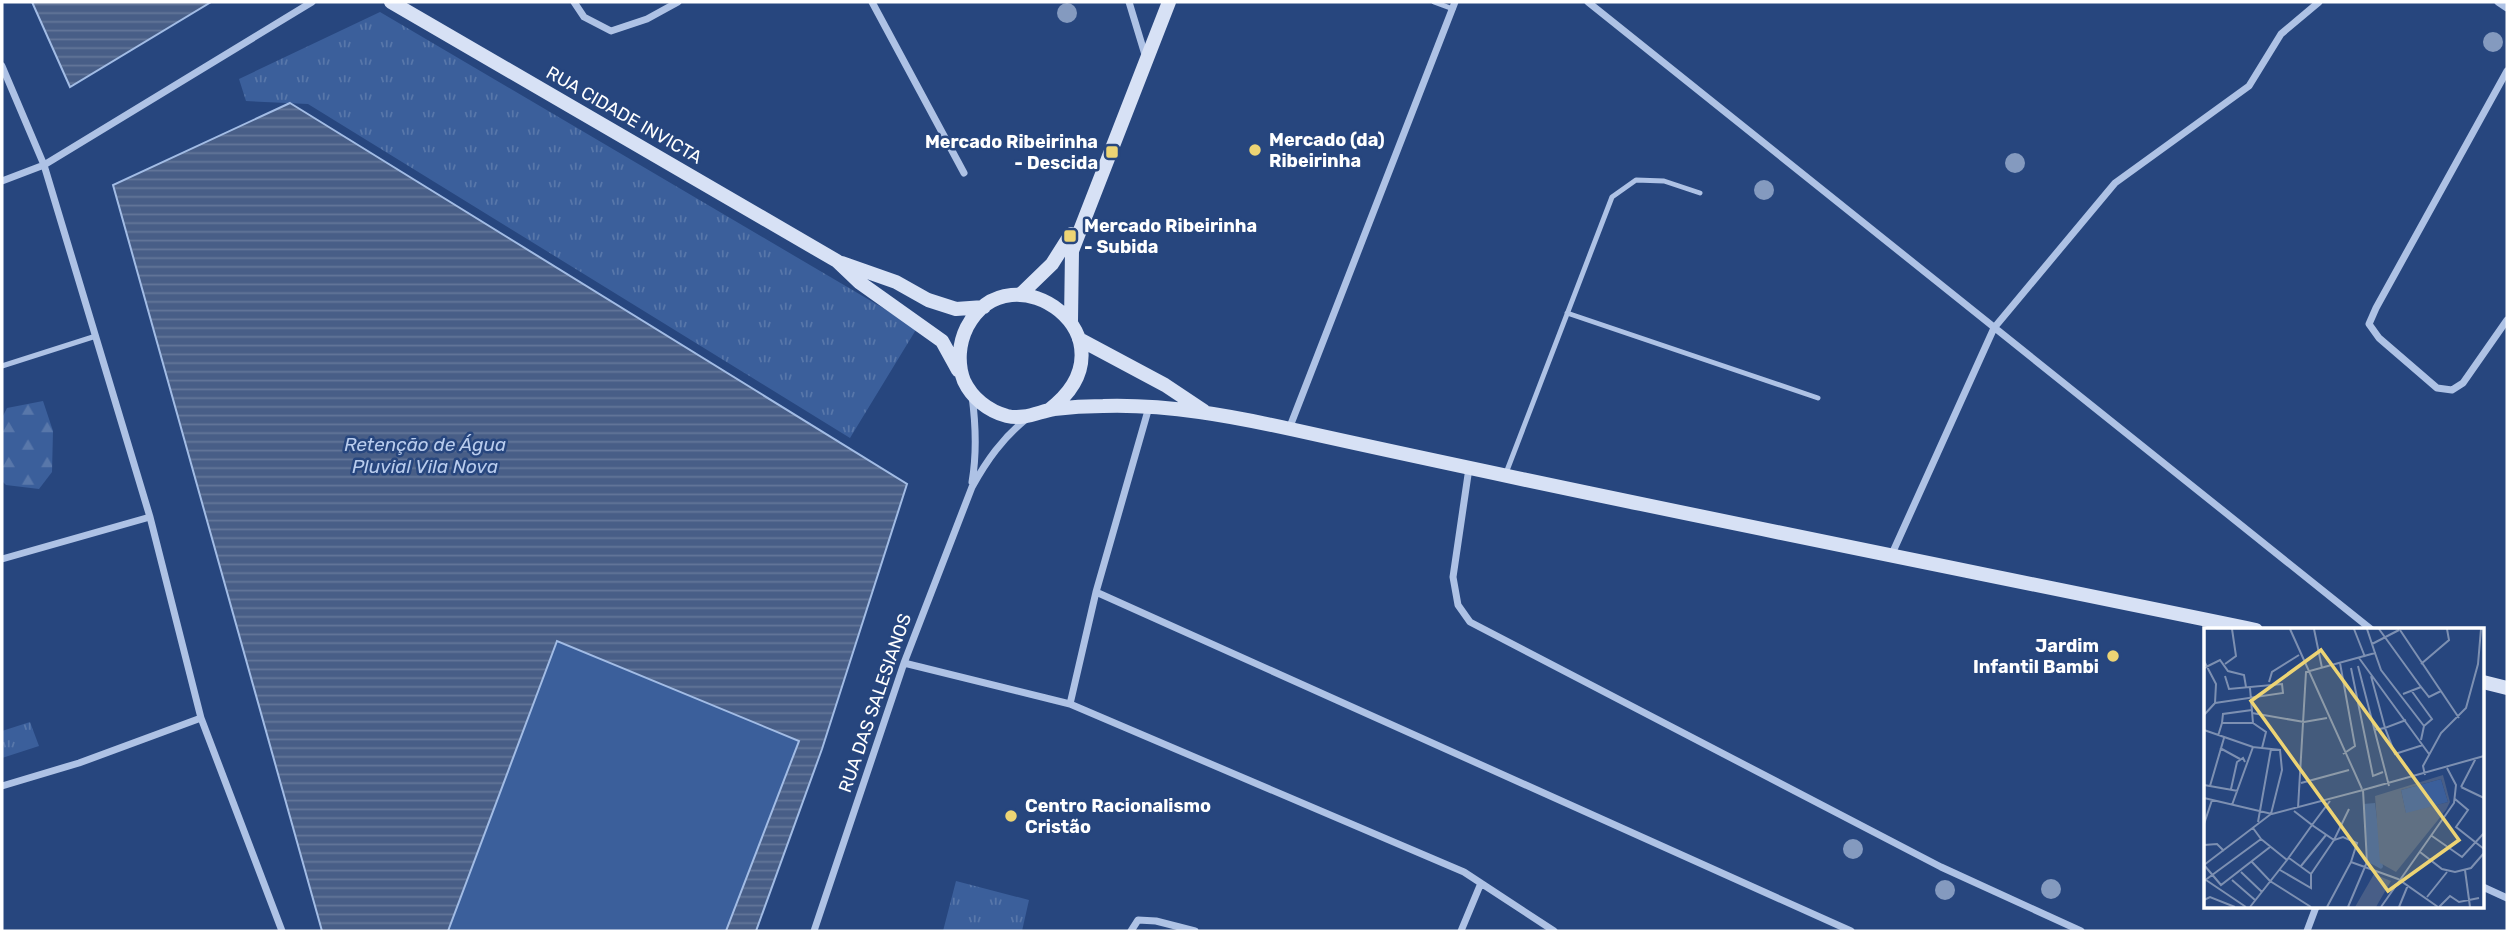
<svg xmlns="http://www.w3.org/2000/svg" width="2509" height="933" viewBox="0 0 2509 933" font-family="Rubik,sans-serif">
  <defs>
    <pattern id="forest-firs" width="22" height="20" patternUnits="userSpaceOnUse" patternTransform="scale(1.75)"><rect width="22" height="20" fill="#3b5f9b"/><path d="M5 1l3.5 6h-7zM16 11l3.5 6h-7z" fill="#5877aa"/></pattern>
    <pattern id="park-tufts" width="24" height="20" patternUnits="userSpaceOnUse" patternTransform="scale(1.75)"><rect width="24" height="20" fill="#3b5f9b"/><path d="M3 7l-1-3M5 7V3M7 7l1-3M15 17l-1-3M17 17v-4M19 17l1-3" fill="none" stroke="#5877aa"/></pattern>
    <pattern id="water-rules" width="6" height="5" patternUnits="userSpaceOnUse" patternTransform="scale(1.75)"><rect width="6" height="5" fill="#485e87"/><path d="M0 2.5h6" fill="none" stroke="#637699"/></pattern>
  </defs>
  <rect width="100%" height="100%" fill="#27467e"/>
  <path fill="url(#forest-firs)" d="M 43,401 L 53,431 L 52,472 L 39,489 L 6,485 L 2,481 L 2,418 L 7,408 Z"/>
  <path fill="url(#park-tufts)" d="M 380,12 L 917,328 L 850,438 L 308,104 L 246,101 L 239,79 Z
    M 30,722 L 39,746 L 2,758 L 2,731 Z
    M 956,881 L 1029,900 L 1022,931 L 943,931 Z"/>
  <path fill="#3b5f9b" d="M 557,641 L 799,741 L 726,931 L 448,931 Z"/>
  <path fill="url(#water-rules)" stroke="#a2bce5" stroke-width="2" d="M 32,2 L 211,2 L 70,87 Z
    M 290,103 L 907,484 L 822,749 L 756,931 L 726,931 L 799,741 L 557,641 L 448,931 L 322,931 L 113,185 Z"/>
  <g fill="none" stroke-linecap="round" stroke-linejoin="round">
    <path stroke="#aec2e5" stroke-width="5" d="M 1434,2 L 1453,9
      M 1567,313 L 1818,398
      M 2,366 L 96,336
      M 1506,473 L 1612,197 L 1636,180 L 1664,181 L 1700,193"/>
    <path stroke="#aec2e5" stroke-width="7" d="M 574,2 L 584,17 L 611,31 L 647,19 L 678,2
      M 872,2 L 964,173
      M 1129,2 L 1146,58
      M 1588,2 L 2372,630
      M 2498,2 L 2507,8
      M 2,66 L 44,165 L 150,517 L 201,718 L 282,931
      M 2507,71 L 2376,308 L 2369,324 L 2379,338 L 2437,388 L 2452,390 L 2463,383 L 2507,320
      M 2,181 L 44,165 L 312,2
      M 1289,429 L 1455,2
      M 1469,468 L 1453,577 L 1458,605 L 1470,622 L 1941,867 L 2081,931
      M 972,482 C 977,453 976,426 972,396
      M 1891,556 L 1994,328 L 2115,183 L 2249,86 L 2281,34 L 2319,2
      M 2,559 L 150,517
      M 1096,592 L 1149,407
      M 904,663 L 1070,704 L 1464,872 L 1554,931
      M 1070,704 L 1096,592 L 1851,931
      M 2,786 L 79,763 L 201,718
      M 2483,887 L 2507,898
      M 814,931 L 904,663 L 972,487 C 987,460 1002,439 1026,419
      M 1131,931 L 1138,920 L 1156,921 L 1195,931
      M 1461,931 L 1481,883
      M 2307,931 L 2316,907"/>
    <path stroke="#d7e1f5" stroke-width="14" d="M 391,2 L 837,261 L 859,282 L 942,341 L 958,370
      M 842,263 L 896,282 L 928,300 L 956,309 L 984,307
      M 1021,294 L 1052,264 L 1071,234
      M 1071,321 L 1072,251 L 1169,2
      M 1079,339 L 1165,385 L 1204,411
      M 1049,410 C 1142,339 1011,244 967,327 C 959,343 957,363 964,381 C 972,398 988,411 1007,416 C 1024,420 1038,412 1054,409 C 1070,407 1087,406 1103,406 C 1168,404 1232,416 1295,430 C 1615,501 1936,564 2256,630
      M 2483,682 L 2507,688"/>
  </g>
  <g fill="#849abf">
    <circle cx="1067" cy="13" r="10"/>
    <circle cx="2493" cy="42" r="10"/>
    <circle cx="2015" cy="163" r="10"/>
    <circle cx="1764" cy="190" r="10"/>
    <circle cx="1853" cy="849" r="10"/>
    <circle cx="2051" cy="889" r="10"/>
    <circle cx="1945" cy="890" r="10"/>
  </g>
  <g fill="#edd474" stroke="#27467e" stroke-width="2.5">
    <circle cx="1255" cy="150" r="7"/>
    <rect x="1105" y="145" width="14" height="14" rx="3.5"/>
    <rect x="1063" y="229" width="14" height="14" rx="3.5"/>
    <circle cx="2113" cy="656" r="7"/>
    <circle cx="1011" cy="816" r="7"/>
  </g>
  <g text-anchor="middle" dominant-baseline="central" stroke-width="5" stroke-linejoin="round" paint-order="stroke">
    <g font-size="18" fill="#fff" stroke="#27467e">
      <text transform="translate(624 115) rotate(30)">RUA CIDADE INVICTA</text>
      <text transform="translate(875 703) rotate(-71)">RUA DAS SALESIANOS</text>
    </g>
    <g font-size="18" font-weight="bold" fill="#fff" stroke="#27467e" text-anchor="start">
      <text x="1269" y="140">Mercado (da)<tspan x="1269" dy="21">Ribeirinha</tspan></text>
      <text x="1098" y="142" text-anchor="end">Mercado Ribeirinha<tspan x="1098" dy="21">- Descida</tspan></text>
      <text x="1084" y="226">Mercado Ribeirinha<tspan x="1084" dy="21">- Subida</tspan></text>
      <text x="2099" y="646" text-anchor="end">Jardim<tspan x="2099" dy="21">Infantil Bambi</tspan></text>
      <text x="1025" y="806">Centro Racionalismo<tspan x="1025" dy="21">Cristão</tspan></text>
    </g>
    <g font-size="19" font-style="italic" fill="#b9cced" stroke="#27467e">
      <text x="425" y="444">Retenção de Água<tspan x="425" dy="22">Pluvial Vila Nova</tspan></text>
    </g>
  </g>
  <g transform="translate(2204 628)">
    <rect width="280" height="280" fill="#27467e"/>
    <path d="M 171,175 L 179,239 L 177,241 L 164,234 L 159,176 Z" fill="#3b5f9b"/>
    <path d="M 237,151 L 244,174 L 202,186 L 197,162 Z" fill="#3b5f9b"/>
    <path d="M 239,147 L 246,174 L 242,182 L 192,244 L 176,235 L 171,168 ZM 237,151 L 244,174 L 202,185 L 197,162 ZM 170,246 L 187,253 L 172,279 L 151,279 Z" fill="#485e87" fill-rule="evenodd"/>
    <path fill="none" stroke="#7d90b2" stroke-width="2" d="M 86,1 L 158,161M 110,1 L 118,40M 150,1 L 161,29M 175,1 L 217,59M 196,2 L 255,90M 168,16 L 195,2M 171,25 L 177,42 L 220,98M 155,30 L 225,126M 0,33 L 12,56 L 11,75 L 0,87M 136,35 L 151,118 L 139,126M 21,36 L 32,28 L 28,1M 217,36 L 245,12 L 243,1M 154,38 L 185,158M 0,40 L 16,32 L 24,43 L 40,47 L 42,59M 147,40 L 169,148 L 179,144M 167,48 L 181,100 L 202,92M 65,54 L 68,44 L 95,27M 46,60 L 49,95 L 62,104 L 58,120M 207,62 L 228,91 L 220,98 L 217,112M 199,66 L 217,59 L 225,69 L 237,63M 11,75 L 79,65 L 78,56 L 25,61 L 21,48M 48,85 L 100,94 L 123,90M 18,95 L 19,86 L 48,82M 0,102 L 49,119M 170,102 L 181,100 L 191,126 L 219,117M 14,108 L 18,95 L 49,95M 16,120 L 36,131M 221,147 L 219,138 L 237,105 L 262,80 L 274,36 L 277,1M 97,155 L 145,142M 0,157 L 34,163M 6,158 L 20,110M 257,159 L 272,130M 257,159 L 280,170M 27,161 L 33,134 L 39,130 L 41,134M 159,162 L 280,128M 0,170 L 68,186 L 159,162 L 163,234 L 144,279M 251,171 L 264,182 L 252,199 L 280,221M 126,173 L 108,197 L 130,212 L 145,181M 94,180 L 102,44 L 171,25 L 163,1M 54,194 L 67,121M 0,196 L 8,172M 228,208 L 258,229 L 280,205M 0,217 L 13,216 L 20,223M 216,224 L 238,241 L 251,244 L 267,240 L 280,225M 85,230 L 107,246M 83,232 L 108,197 L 90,183M 48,234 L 66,253 L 107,279M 0,237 L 67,186 L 78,142 L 76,122 L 49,119 L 28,177M 0,237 L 17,257 L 66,219M 97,238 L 122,207M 76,242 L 107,260 L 107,246 L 130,212 L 139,209 L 153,215 L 147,234M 261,242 L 266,279M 37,244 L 58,264M 2,252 L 42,279M 28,252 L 51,272M 0,253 L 57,211 L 49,200M 223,269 L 243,244M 0,272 L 6,269 L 31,279M 46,279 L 83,232 L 57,211M 123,279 L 147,234 L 194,251 L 234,279M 177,279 L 250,175 L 252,157 L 243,140M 195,279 L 204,257M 235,279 L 246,268 L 255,274 L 275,270"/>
    <path fill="#edd474" fill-opacity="0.15" stroke="#edd474" stroke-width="3.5" d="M 117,22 L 255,212 L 184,263 L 47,73 Z"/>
    <rect width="280" height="280" fill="none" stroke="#fff" stroke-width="3.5"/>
  </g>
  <rect width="2509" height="933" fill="none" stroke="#ffffff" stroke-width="7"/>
</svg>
